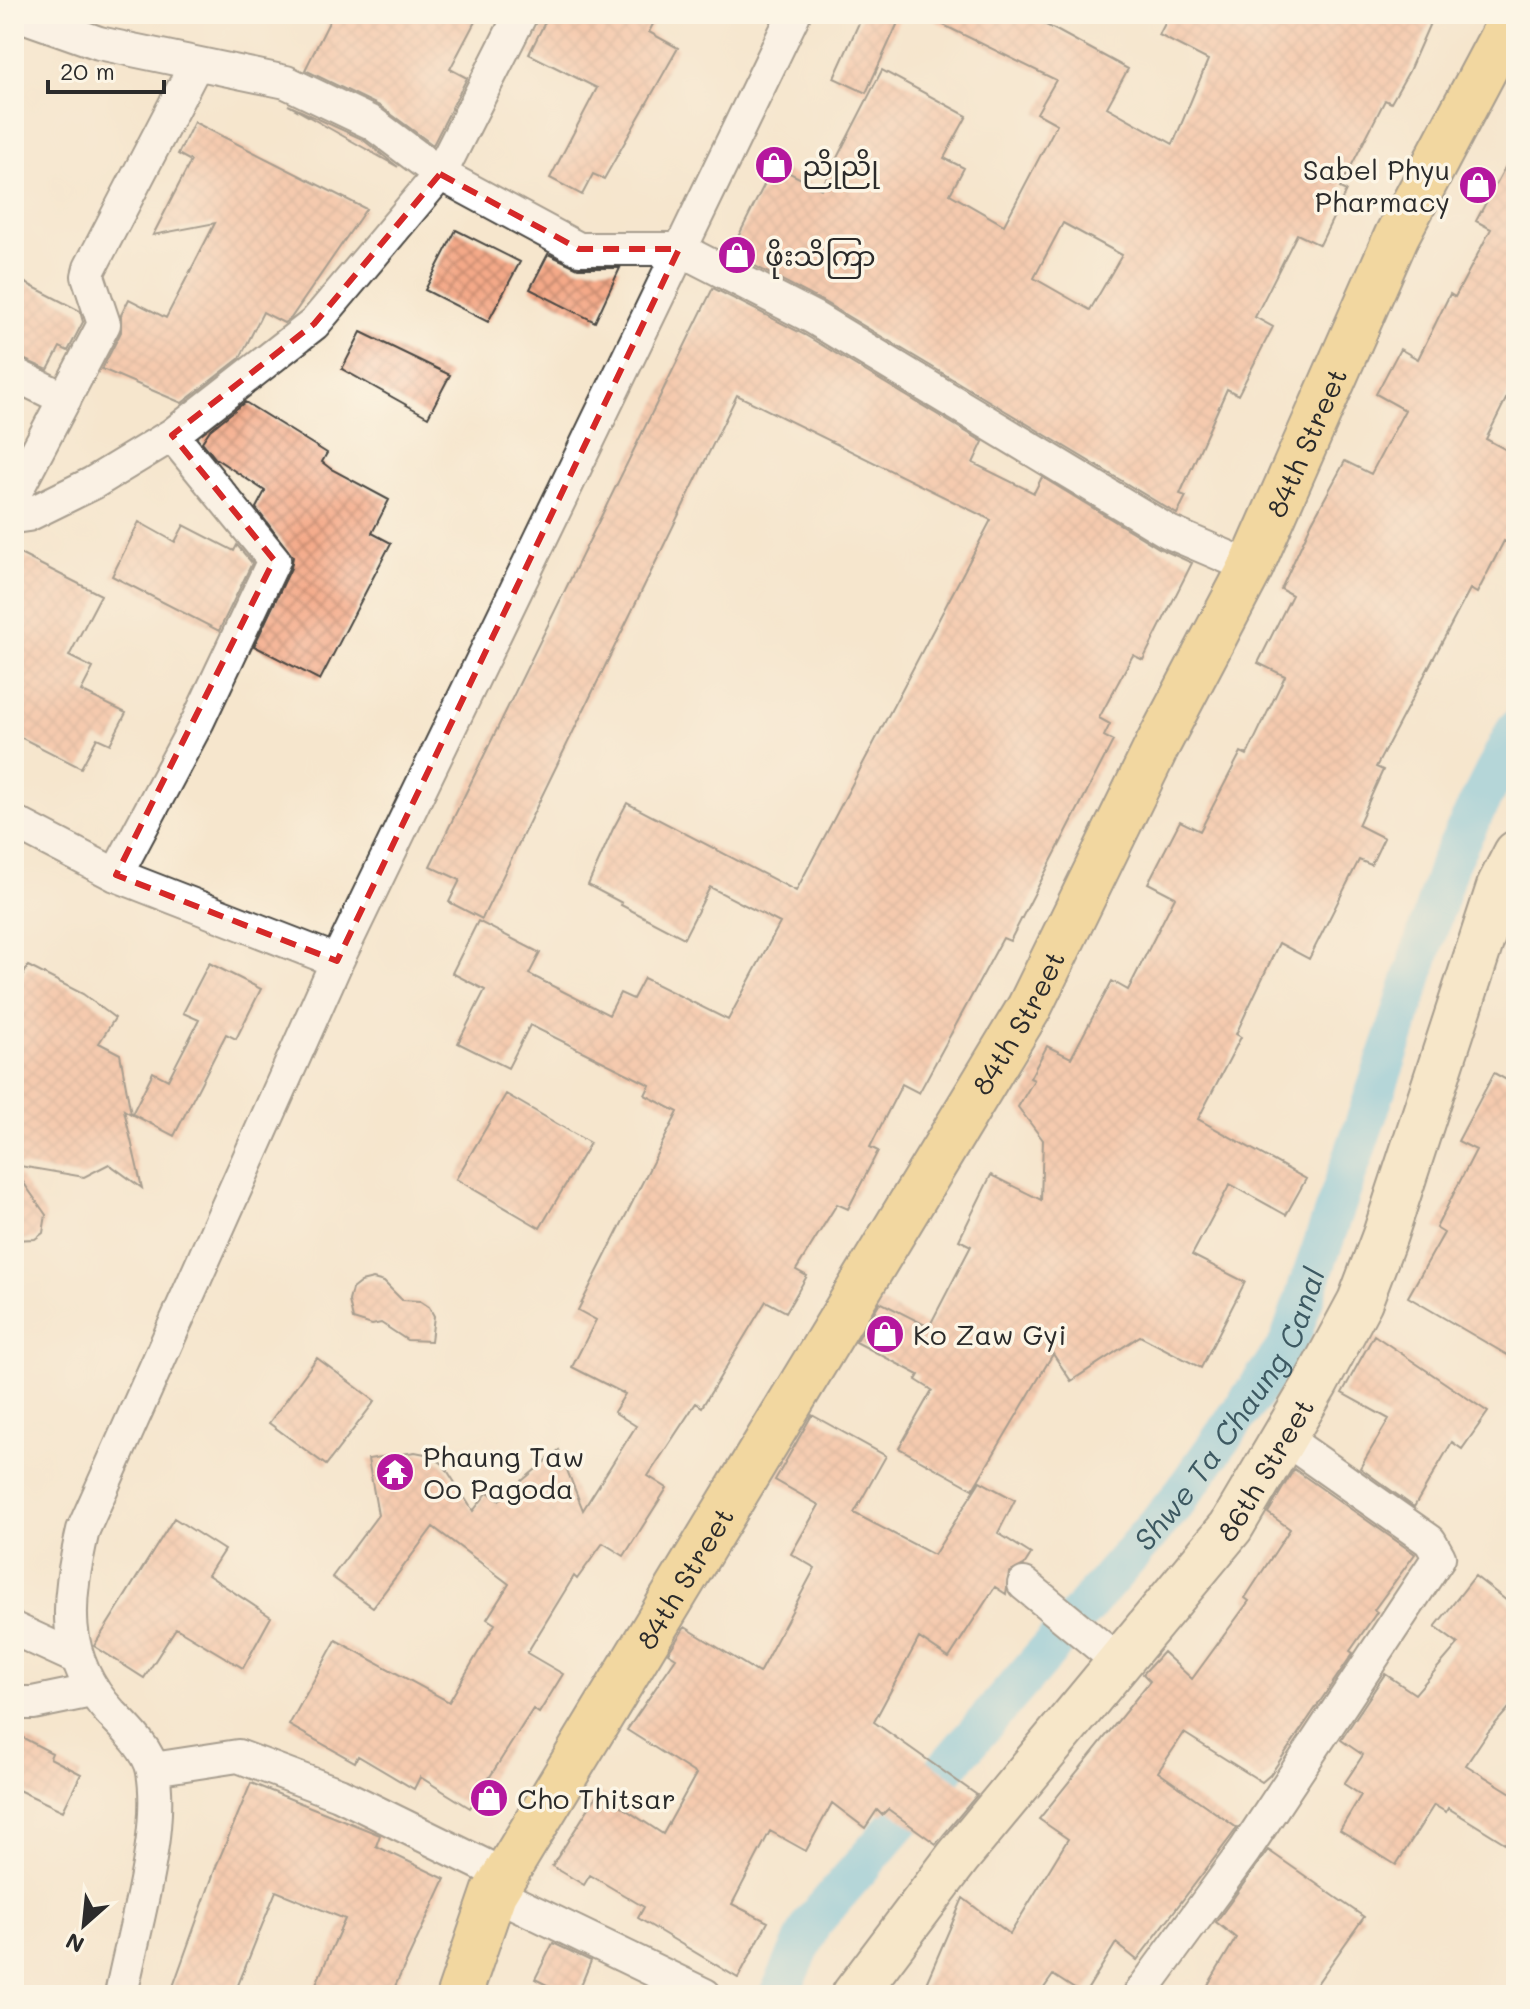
<svg xmlns="http://www.w3.org/2000/svg" width="1530" height="2009" viewBox="0 0 1530 2009" font-family="Mali,'Noto Sans Myanmar',sans-serif">
  <defs>
    <pattern id="building-cross-hatch" width="8" height="8" patternUnits="userSpaceOnUse" patternTransform="scale(2)"><rect width="8" height="8" fill="#f4a988"/><path d="M0 0l8 8M0 8l8-8" fill="none" stroke="#c68a6f"/></pattern>
  </defs>
  <rect width="100%" height="100%" fill="#fcf5e5"/>
  <filter id="ink" filterUnits="userSpaceOnUse"><feTurbulence type="fractalNoise" baseFrequency=".0125" numOctaves="2"/><feDisplacementMap in="SourceGraphic" scale="16" xChannelSelector="R" yChannelSelector="G"/><feConvolveMatrix kernelMatrix="1 2 1 2 8 2 1 2 1" color-interpolation-filters="sRGB"/></filter>
  <filter id="wash" filterUnits="userSpaceOnUse"><feTurbulence type="fractalNoise" baseFrequency=".006" numOctaves="4" result="noise"/><feDisplacementMap in="SourceGraphic" scale="32" xChannelSelector="R" yChannelSelector="G"/><feGaussianBlur stdDeviation="1.8" result="paint"/><feColorMatrix in="noise" values="0 0 0 0 0 0 0 0 0 0 0 0 0 0 0 0 0 1.4 0 .05"/><feComposite in="paint" operator="in"/></filter>
  <g filter="url(#wash)">
    <rect width="100%" height="100%" fill="#f6e6cd"/>
    <g fill="none" stroke-linecap="round" stroke-linejoin="round">
      <path stroke="#66c3e4" stroke-width="40" id="s1" d="M 779,1995 L 812,1923 L 1177,1501 L 1288,1345 L 1394,1038 L 1449,863 L 1516,729"/>
    </g>
    <g id="blocks">
      <path fill="url(#building-cross-hatch)" fill-rule="evenodd" d="M 333,14 L 479,14 L 450,69 L 467,78 L 433,145 L 380,106 L 305,70 Z
        M 549,14 L 658,14 L 649,32 L 678,48 L 604,179 L 593,174 L 582,195 L 550,178 L 597,88 L 529,54 Z
        M 863,14 L 902,14 L 866,93 L 834,78 Z
        M 921,14 L 1024,14 L 1058,31 L 1128,69 L 1107,107 L 1173,144 L 1208,60 L 1159,35 L 1170,14 L 1434,14 L 1409,71 L 1391,103 L 1385,100 L 1340,188 L 1346,191 L 1320,245 L 1297,234 L 1255,317 L 1273,327 L 1238,395 L 1227,389 L 1180,494 L 1186,496 L 1177,514 L 824,302 L 730,253 L 774,165 L 821,189 L 882,70 L 967,116 L 944,158 L 964,168 L 950,194 L 1004,225 L 1057,124 L 1037,113 L 1056,80 ZM 1063,223 L 1122,255 L 1090,310 L 1034,278 Z
        M 288,105 L 362,139 L 398,167 Z
        M 194,122 L 366,209 L 291,318 L 284,323 L 263,312 L 240,358 L 182,403 L 102,369 L 121,332 L 121,315 L 129,299 L 166,318 L 215,223 L 153,235 L 191,161 L 178,154 Z
        M 1516,147 L 1516,379 L 1486,439 L 1516,455 L 1516,548 L 1504,541 L 1477,593 L 1470,589 L 1376,767 L 1383,770 L 1358,825 L 1384,838 L 1371,865 L 1359,860 L 1309,959 L 1279,943 L 1236,1034 L 1241,1037 L 1198,1119 L 1306,1179 L 1286,1215 L 1230,1184 L 1192,1255 L 1245,1282 L 1201,1368 L 1140,1336 L 1071,1381 L 1053,1354 L 973,1489 L 899,1448 L 932,1390 L 916,1380 L 919,1375 L 856,1342 L 880,1302 L 929,1327 L 971,1246 L 959,1240 L 991,1175 L 1041,1200 L 1043,1140 L 1018,1107 L 1034,1080 L 1030,1078 L 1047,1046 L 1071,1058 L 1112,981 L 1128,990 L 1175,897 L 1148,883 L 1180,821 L 1200,831 L 1241,752 L 1247,755 L 1285,676 L 1258,663 L 1292,595 L 1281,589 L 1312,522 L 1345,461 L 1371,474 L 1405,410 L 1376,394 L 1400,349 L 1418,359 L 1450,294 L 1455,297 L 1491,229 L 1476,221 Z
        M 456,230 L 520,262 L 488,322 L 425,290 Z
        M 548,254 L 578,268 L 620,268 L 595,322 L 530,289 Z
        M 14,277 L 80,311 L 83,322 L 68,351 L 60,347 L 48,370 L 14,355 Z
        M 713,288 L 805,335 L 983,442 L 973,463 L 1034,493 L 1042,477 L 1159,548 L 1192,563 L 1143,660 L 1133,655 L 1099,718 L 1110,724 L 1104,736 L 1113,741 L 1010,941 L 1003,938 L 919,1093 L 902,1084 L 870,1147 L 878,1151 L 848,1209 L 837,1204 L 796,1270 L 807,1276 L 786,1312 L 766,1301 L 702,1407 L 696,1403 L 648,1476 L 667,1488 L 624,1556 L 603,1543 L 577,1579 L 574,1576 L 527,1653 L 563,1674 L 539,1713 L 533,1709 L 470,1808 L 420,1777 L 414,1789 L 358,1756 L 355,1762 L 289,1725 L 336,1640 L 449,1702 L 495,1624 L 487,1619 L 509,1584 L 433,1527 L 373,1607 L 332,1577 L 378,1515 L 368,1459 L 415,1452 L 430,1455 L 443,1464 L 473,1511 L 488,1492 L 499,1500 L 559,1450 L 583,1510 L 636,1426 L 614,1412 L 625,1394 L 572,1367 L 596,1320 L 578,1310 L 678,1112 L 645,1095 L 650,1085 L 530,1025 L 508,1068 L 458,1043 L 485,990 L 452,973 L 478,921 L 540,953 L 529,974 L 609,1015 L 620,993 L 633,999 L 644,978 L 728,1020 L 780,923 L 710,887 L 684,938 L 621,905 L 622,903 L 588,885 L 613,829 L 627,803 L 796,891 L 991,520 L 737,395 L 482,919 L 449,902 L 460,880 L 430,866 Z
        M 361,332 L 450,375 L 428,417 L 342,369 Z
        M 245,402 L 327,453 L 322,462 L 331,469 L 389,500 L 372,533 L 391,543 L 320,680 L 254,646 L 291,568 L 293,557 L 256,508 L 265,491 L 215,458 L 202,442 L 210,430 Z
        M 139,522 L 175,542 L 184,525 L 234,551 L 237,545 L 252,563 L 219,631 L 112,576 Z
        M 14,551 L 101,595 L 69,656 L 93,668 L 81,691 L 126,713 L 110,744 L 97,738 L 81,768 L 14,734 Z
        M 209,963 L 261,989 L 236,1039 L 226,1034 L 174,1136 L 132,1114 L 153,1072 L 168,1080 L 199,1020 L 183,1013 Z
        M 28,966 L 83,994 L 115,1018 L 99,1043 L 120,1054 L 131,1114 L 124,1110 L 142,1188 L 109,1164 L 84,1177 L 14,1165 L 14,993 Z
        M 1494,1073 L 1516,1085 L 1516,1360 L 1408,1297 L 1444,1233 L 1436,1228 L 1476,1150 L 1458,1141 Z
        M 506,1094 L 590,1143 L 540,1228 L 456,1179 Z
        M 14,1169 L 46,1215 L 43,1233 L 35,1239 L 14,1240 Z
        M 373,1279 L 384,1282 L 402,1300 L 420,1301 L 429,1307 L 434,1316 L 431,1341 L 407,1340 L 381,1323 L 372,1325 L 353,1319 L 349,1301 L 352,1289 L 361,1282 Z
        M 1374,1335 L 1488,1412 L 1462,1449 L 1452,1442 L 1414,1507 L 1360,1468 L 1389,1419 L 1342,1393 Z
        M 317,1358 L 375,1401 L 326,1465 L 269,1423 Z
        M 812,1415 L 886,1456 L 854,1513 L 934,1555 L 980,1481 L 1015,1500 L 998,1533 L 1031,1554 L 1024,1565 L 1009,1573 L 1006,1594 L 995,1587 L 949,1658 L 919,1638 L 874,1722 L 977,1795 L 936,1844 L 888,1809 L 882,1815 L 877,1810 L 865,1828 L 832,1803 L 806,1851 L 770,1831 L 732,1904 L 768,1922 L 738,1978 L 638,1918 L 644,1907 L 590,1875 L 584,1885 L 552,1866 L 599,1792 L 663,1834 L 696,1774 L 627,1730 L 676,1658 L 668,1653 L 685,1627 L 759,1673 L 815,1568 L 791,1554 L 819,1505 L 775,1480 Z
        M 1294,1469 L 1415,1554 L 1374,1610 L 1377,1612 L 1350,1651 L 1353,1653 L 1270,1775 L 1262,1782 L 1184,1733 L 1158,1772 L 1237,1828 L 1229,1839 L 1137,1960 L 1116,1943 L 1084,1995 L 1053,1975 L 1039,1995 L 921,1995 L 963,1898 L 1010,1934 L 1068,1839 L 1039,1819 L 1150,1681 L 1143,1674 L 1163,1652 L 1192,1679 L 1249,1601 L 1245,1598 L 1290,1529 L 1268,1513 Z
        M 174,1518 L 224,1550 L 208,1575 L 271,1617 L 243,1668 L 176,1628 L 144,1678 L 94,1646 Z
        M 1475,1576 L 1516,1608 L 1516,1700 L 1488,1732 L 1466,1765 L 1516,1796 L 1516,1850 L 1448,1808 L 1446,1812 L 1434,1805 L 1396,1865 L 1340,1830 L 1361,1795 L 1344,1784 L 1363,1755 L 1341,1740 L 1385,1674 L 1415,1694 L 1458,1644 L 1435,1627 Z
        M 14,1733 L 52,1753 L 50,1758 L 81,1774 L 63,1811 L 14,1788 Z
        M 251,1783 L 380,1835 L 376,1846 L 445,1879 L 391,1995 L 311,1995 L 345,1919 L 276,1891 L 234,1995 L 170,1995 L 217,1864 Z
        M 1268,1850 L 1364,1917 L 1309,1995 L 1202,1995 L 1236,1938 L 1216,1922 Z
        M 553,1943 L 591,1961 L 577,1995 L 567,1995 L 535,1979 Z"/>
    </g>
  </g>
  <g filter="url(#ink)">
    <use href="#blocks" fill-opacity="0" stroke="#494743" stroke-width="2"/>
    <g fill="none" stroke-linecap="round" stroke-linejoin="round">
      <defs>
        <path id="street" d="M 17,14 L 99,43 L 286,82 L 372,123 L 440,174 L 579,249 L 679,249 L 814,318 L 1169,532 L 1251,567
          M 14,374 L 65,399
          M 14,495 L 104,324 L 88,276 L 90,268 L 196,64
          M 14,517 L 28,515 L 93,483 L 172,435 L 314,324 L 440,174 L 521,14
          M 14,822 L 116,875 L 337,961
          M 116,875 L 198,721 L 274,560 L 172,435
          M 1024,1584 L 1118,1661
          M 14,1629 L 77,1658
          M 14,1703 L 33,1703 L 91,1691
          M 153,1769 L 238,1756 L 339,1794 L 504,1875
          M 494,1893 L 705,1995
          M 121,1995 C 133,1932 164,1834 153,1772 C 150,1751 126,1728 111,1713 C 59,1657 67,1599 83,1530 L 337,961 L 794,14
          M 1139,1995 L 1245,1850 L 1439,1557 L 1430,1541 L 1284,1438"/>
        <g id="secondary">
          <path id="s2" d="M 854,1995 L 958,1857 L 1231,1527 L 1316,1383 L 1360,1301 L 1385,1235 L 1500,884 L 1516,853"/>
        </g>
        <g id="primary">
          <path id="s3" d="M 459,1995 L 494,1893 L 1029,1008 L 1157,746 L 1251,567 L 1397,235 L 1514,14"/>
        </g>
      </defs>
      <use href="#street" stroke="#494743" stroke-width="36"/>
      <use href="#secondary" stroke="#494743" stroke-width="48"/>
      <use href="#primary" stroke="#494743" stroke-width="48"/>
      <use href="#street" stroke="#fff" stroke-width="32"/>
      <use href="#secondary" stroke="#f8e8c3" stroke-width="44"/>
      <use href="#primary" stroke="#eec569" stroke-width="44"/>
    </g>
  </g>
  <path d="M0 0H1530V2009H0ZM 440,174 L 579,249 L 679,249 L 337,961 L 116,875 L 274,560 L 172,435 L 314,324 Z" fill="#f6e6cd" fill-opacity=".55" fill-rule="evenodd"/>
  <path fill="none" stroke="#d62828" stroke-width="6" stroke-dasharray="16 10" stroke-linejoin="round" d="M 440,174 L 579,249 L 679,249 L 337,961 L 116,875 L 274,560 L 172,435 L 314,324 Z"/>
  <defs>
    <symbol id="shop-disc" viewBox="-11 -11 22 22"><circle r="9.5" fill="#b5179e" stroke="#fcf5e5"/><path d="M-5-2.5h2.3a2.7 3.5 0 0 1 5.4 0H5L5.5 6h-11ZM-1.5-2.5h3a1.5 2.3 0 0 0-3 0Z" fill="#fff"/></symbol>
    <symbol id="temple-disc" viewBox="-11 -11 22 22"><circle r="9.5" fill="#b5179e" stroke="#fcf5e5"/><path d="M0-6L5-2H3V0L6.5 2.5H4V6H1.5V3h-3V6H-4V2.5H-6.5L-3 0V-2H-5Z" fill="#fff"/></symbol>
  </defs>
  <g fill-rule="evenodd">
    <use href="#shop-disc" x="752" y="143" width="44" height="44"/>
    <use href="#shop-disc" x="1456" y="163" width="44" height="44"/>
    <use href="#shop-disc" x="715" y="233" width="44" height="44"/>
    <use href="#shop-disc" x="863" y="1312" width="44" height="44"/>
    <use href="#temple-disc" x="373" y="1450" width="44" height="44"/>
    <use href="#shop-disc" x="467" y="1776" width="44" height="44"/>
  </g>
  <g text-anchor="middle" dominant-baseline="central" stroke-width="7" stroke-linejoin="round" paint-order="stroke">
    <g font-size="28" fill="#2b2b2b" stroke="#fcf5e5" text-anchor="start">
      <text x="802" y="165">ညိုညို</text>
      <text x="1450" y="169" text-anchor="end">Sabel Phyu<tspan x="1450" dy="32">Pharmacy</tspan></text>
      <text x="765" y="255">ဖိုးသိကြာ</text>
      <text x="913" y="1334">Ko Zaw Gyi</text>
      <text x="423" y="1456">Phaung Taw<tspan x="423" dy="32">Oo Pagoda</tspan></text>
      <text x="517" y="1798">Cho Thitsar</text>
    </g>
    <g font-size="28" fill="#2b2b2b" stroke="#fcf5e5">
      <text stroke="none"><textPath href="#s3" startOffset="1772">84th Street</textPath></text>
      <text stroke="none"><textPath href="#s3" startOffset="1124">84th Street</textPath></text>
      <text stroke="none"><textPath href="#s2" startOffset="668">86th Street</textPath></text>
      <text stroke="none"><textPath href="#s3" startOffset="476">84th Street</textPath></text>
    </g>
    <g font-size="30" font-style="italic" fill="#3d5962" stroke="#fcf5e5">
      <text stroke="none"><textPath href="#s1" startOffset="744">Shwe Ta Chaung Canal</textPath></text>
    </g>
  </g>
  <rect width="1530" height="2009" fill="none" stroke="#fcf5e5" stroke-width="48"/>
  <g transform="translate(84 1925) rotate(207)" stroke="#fcf5e5" stroke-width="6" paint-order="stroke">
  <path d="M0-6L14 30L0 20L-14 30Z" fill="#2b2b2b"/>
  <text y="-12" font-size="22" font-weight="bold" text-anchor="middle" fill="#2b2b2b">N</text>
  </g>
  <path d="M48 80v12h116v-12" fill="none" stroke="#2b2b2b" stroke-width="4"/>
  <text x="60" y="80" font-size="24" fill="#2b2b2b" stroke="#fcf5e5" stroke-width="6" paint-order="stroke">20 m</text>
</svg>
